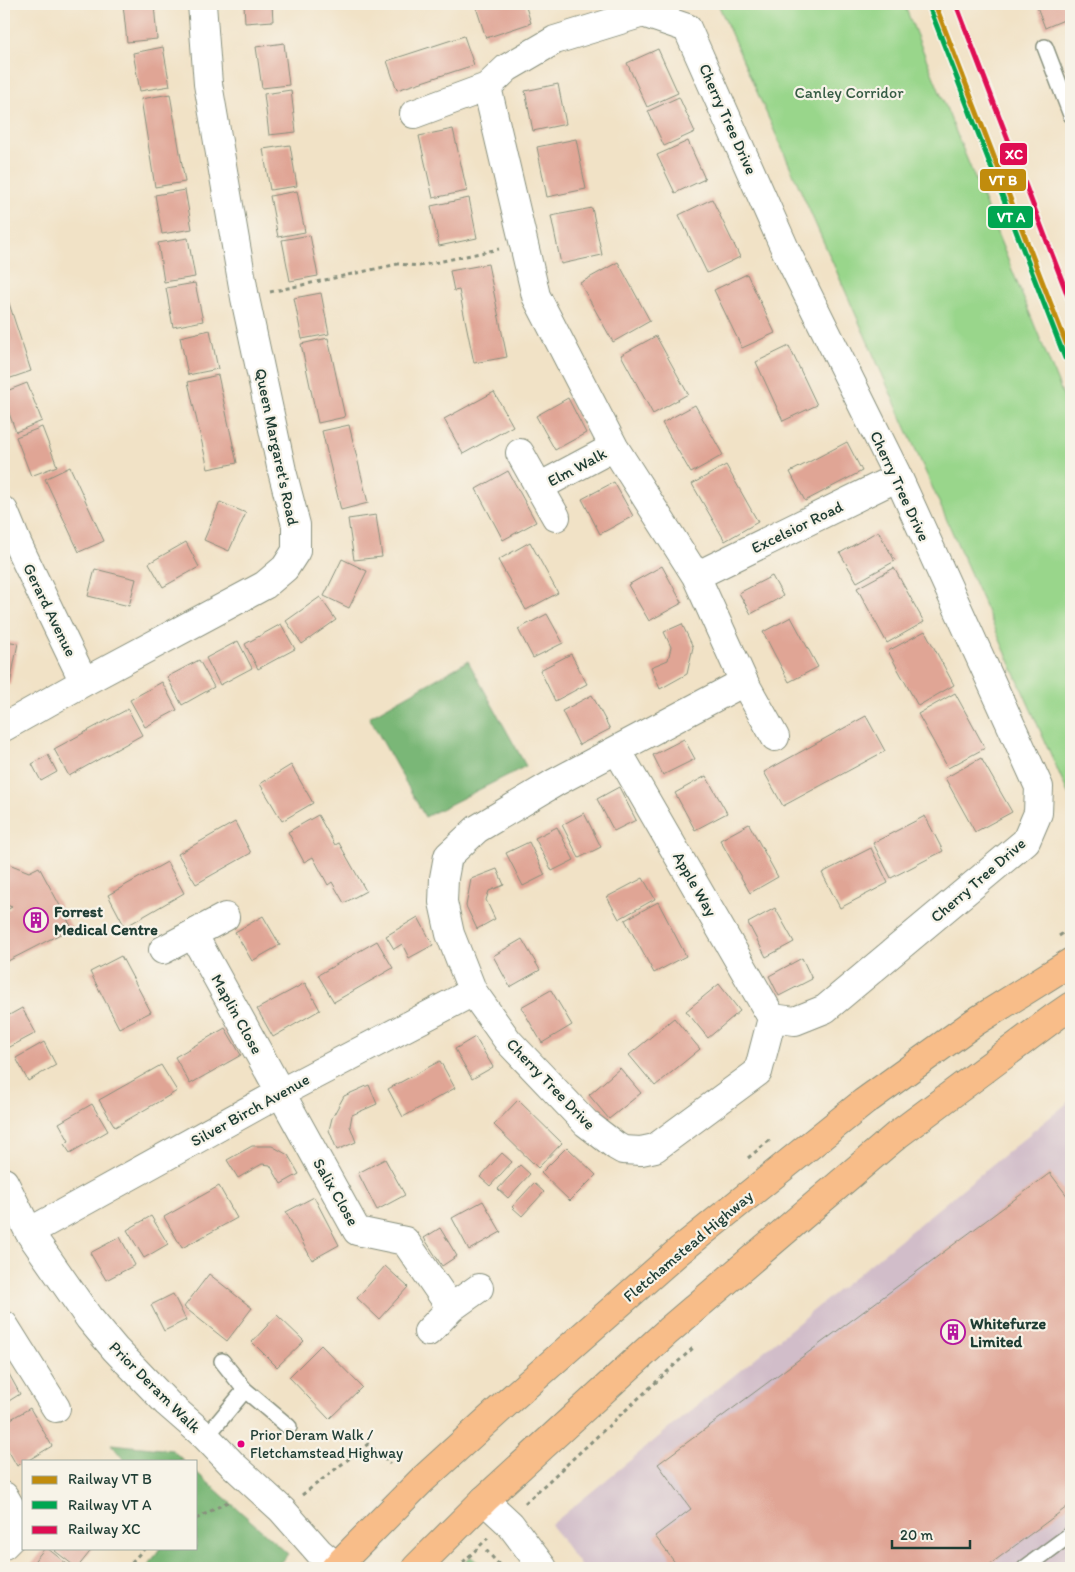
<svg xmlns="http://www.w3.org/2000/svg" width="1075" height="1572" viewBox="0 0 1075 1572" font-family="Itim,sans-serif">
  <rect width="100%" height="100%" fill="#f7f3e8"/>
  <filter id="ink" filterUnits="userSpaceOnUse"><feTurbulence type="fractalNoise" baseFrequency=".02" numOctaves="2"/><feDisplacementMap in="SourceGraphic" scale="10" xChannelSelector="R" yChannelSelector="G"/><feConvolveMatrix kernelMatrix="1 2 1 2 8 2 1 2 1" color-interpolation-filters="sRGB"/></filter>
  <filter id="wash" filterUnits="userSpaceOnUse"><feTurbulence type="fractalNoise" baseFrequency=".0096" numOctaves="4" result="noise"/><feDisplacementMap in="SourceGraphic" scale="20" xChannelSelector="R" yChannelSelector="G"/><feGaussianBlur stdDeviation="1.12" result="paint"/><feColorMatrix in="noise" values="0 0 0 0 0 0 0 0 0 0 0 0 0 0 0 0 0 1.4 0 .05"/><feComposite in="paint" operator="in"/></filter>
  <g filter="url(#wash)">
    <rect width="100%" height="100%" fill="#f1e2c6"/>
    <path fill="#d1bdc9" d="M 1071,1100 L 1071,1568 L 582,1568 L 551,1525 Z"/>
    <path fill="#99d68b" stroke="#5c8a60" d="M 718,4 L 904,4 L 1071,415 L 1071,800 Z"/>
    <path fill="#7ab777" stroke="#4c7a56" d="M 468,661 L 526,766 L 425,817 L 369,717 Z
      M 111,1444 L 172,1450 L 184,1461 L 125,1461 Z
      M 196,1472 L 288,1554 L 275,1568 L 147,1568 L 160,1548 L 196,1548 Z
      M 471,1556 L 485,1568 L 459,1568 Z"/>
    <g id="blocks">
      <path fill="#e0a595" d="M 123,4 L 154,4 L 157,39 L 127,42 Z
        M 244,4 L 272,4 L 273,21 L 245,23 Z
        M 475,4 L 525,4 L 531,23 L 486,38 Z
        M 1036,4 L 1071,4 L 1071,17 L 1045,28 Z
        M 464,36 L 474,65 L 397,90 L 387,61 Z
        M 284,43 L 289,85 L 262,88 L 256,47 Z
        M 163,47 L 170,86 L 140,91 L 133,53 Z
        M 658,49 L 678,93 L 647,107 L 627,63 Z
        M 558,84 L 566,124 L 533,131 L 525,91 Z
        M 291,90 L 296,132 L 269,135 L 264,94 Z
        M 170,94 L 185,182 L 155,187 L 141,99 Z
        M 679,97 L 695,132 L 664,146 L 648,111 Z
        M 453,129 L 467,191 L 433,198 L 419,136 Z
        M 576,139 L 586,189 L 547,197 L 537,147 Z
        M 688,141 L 705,179 L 675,193 L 657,155 Z
        M 290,145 L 297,186 L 270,190 L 263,149 Z
        M 185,190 L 192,229 L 162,234 L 155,195 Z
        M 297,191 L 305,232 L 278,237 L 270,196 Z
        M 469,198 L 477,238 L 439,246 L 431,206 Z
        M 712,199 L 740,257 L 707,273 L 679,215 Z
        M 592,208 L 602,255 L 561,264 L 551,216 Z
        M 310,235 L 318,276 L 290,281 L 282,240 Z
        M 188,238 L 195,277 L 164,282 L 158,243 Z
        M 618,262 L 650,321 L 613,342 L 580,283 Z
        M 488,264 L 507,357 L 474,363 L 459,290 L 454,291 L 450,271 Z
        M 747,274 L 775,333 L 742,348 L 714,290 Z
        M 195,283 L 203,321 L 173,327 L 166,288 Z
        M 321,293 L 329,334 L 302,339 L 294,298 Z
        M 6,294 L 31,371 L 5,380 L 4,295 Z
        M 210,330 L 218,369 L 188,375 L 180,337 Z
        M 656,336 L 688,394 L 653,414 L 621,355 Z
        M 328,338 L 345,417 L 318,423 L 301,344 Z
        M 789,346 L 817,405 L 783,421 L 756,362 Z
        M 218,375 L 237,463 L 208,469 L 188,382 Z
        M 27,383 L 42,421 L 16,432 L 4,400 L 4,392 Z
        M 494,392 L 513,426 L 463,454 L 444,419 Z
        M 568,398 L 586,433 L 555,450 L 536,416 Z
        M 695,405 L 723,455 L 691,473 L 662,423 Z
        M 349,425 L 368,503 L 341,510 L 322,431 Z
        M 42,427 L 57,466 L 31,476 L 16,437 Z
        M 847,442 L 862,471 L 805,501 L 790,472 Z
        M 726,465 L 758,522 L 725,541 L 692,484 Z
        M 70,467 L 104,541 L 79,552 L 45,479 Z
        M 508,471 L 536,522 L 503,540 L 476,489 Z
        M 614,482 L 633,516 L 600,534 L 582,499 Z
        M 220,502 L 246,513 L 229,551 L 204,540 Z
        M 376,515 L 382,557 L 354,560 L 348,519 Z
        M 878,531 L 895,561 L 857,582 L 840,553 Z
        M 186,542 L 199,567 L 163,587 L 149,563 Z
        M 530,542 L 558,593 L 526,610 L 498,560 Z
        M 342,559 L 367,571 L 349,608 L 324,596 Z
        M 662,566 L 682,603 L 649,621 L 628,585 Z
        M 894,568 L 924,622 L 887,643 L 857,588 Z
        M 95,569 L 136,579 L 129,606 L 88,596 Z
        M 772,576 L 783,596 L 751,614 L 739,593 Z
        M 320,597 L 336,620 L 302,644 L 286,621 Z
        M 547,614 L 563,643 L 533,658 L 518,629 Z
        M 791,617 L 818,667 L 789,682 L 763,632 Z
        M 281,624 L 295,649 L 258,669 L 245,644 Z
        M 682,624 L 693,647 L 687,674 L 660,689 L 651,667 L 668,660 L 671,647 L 664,632 Z
        M 925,631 L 954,685 L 918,706 L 888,651 Z
        M 4,641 L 18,643 L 10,684 L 4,683 Z
        M 238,641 L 252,668 L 220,685 L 206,658 Z
        M 571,654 L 587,684 L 555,701 L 540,670 Z
        M 199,660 L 214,687 L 182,705 L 167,677 Z
        M 162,682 L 177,710 L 145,727 L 130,700 Z
        M 955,693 L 985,748 L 948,768 L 918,714 Z
        M 592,695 L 610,729 L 579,745 L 562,711 Z
        M 128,709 L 142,735 L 69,776 L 54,749 Z
        M 866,716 L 885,751 L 783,806 L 764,772 Z
        M 684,739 L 695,759 L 663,775 L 653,755 Z
        M 48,755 L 57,772 L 41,781 L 32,764 Z
        M 981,758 L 1012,812 L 975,832 L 945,778 Z
        M 291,765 L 313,803 L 282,821 L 260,784 Z
        M 706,776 L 727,813 L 695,830 L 675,793 Z
        M 619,787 L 636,820 L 614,831 L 597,799 Z
        M 584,813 L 601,847 L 579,858 L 562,825 Z
        M 318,815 L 335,845 L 339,843 L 366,891 L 344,903 L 332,882 L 328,885 L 313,857 L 304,862 L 288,832 Z
        M 925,816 L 943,851 L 891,878 L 873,843 Z
        M 235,822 L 251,853 L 196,884 L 178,854 Z
        M 749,824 L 778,877 L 750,893 L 720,840 Z
        M 557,827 L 574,860 L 552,871 L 535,838 Z
        M 529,842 L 545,875 L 523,886 L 506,853 Z
        M 871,848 L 888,883 L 840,908 L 822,873 Z
        M 4,862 L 29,872 L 39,867 L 72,928 L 4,963 L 4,912 L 12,907 L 4,904 Z
        M 167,862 L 184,893 L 125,927 L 108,895 Z
        M 497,869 L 504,885 L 489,891 L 486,900 L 495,919 L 477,929 L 466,906 L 471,879 Z
        M 643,878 L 655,899 L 619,919 L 607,897 Z
        M 658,902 L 686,956 L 654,973 L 625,920 Z
        M 775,908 L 794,942 L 766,957 L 748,923 Z
        M 263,916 L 280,945 L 252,961 L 235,932 Z
        M 418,917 L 433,945 L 409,958 L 402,944 L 394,949 L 386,936 Z
        M 522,939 L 540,970 L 510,987 L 493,956 Z
        M 377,941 L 393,968 L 334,1002 L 318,975 Z
        M 121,956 L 151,1012 L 119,1028 L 90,972 Z
        M 802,958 L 812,979 L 779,996 L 769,976 Z
        M 305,983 L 320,1010 L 273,1037 L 257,1009 Z
        M 719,984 L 740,1011 L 708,1038 L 686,1011 Z
        M 551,990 L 572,1025 L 542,1043 L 521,1007 Z
        M 22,1008 L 36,1033 L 8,1048 L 4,1041 L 4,1018 Z
        M 674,1018 L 700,1049 L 655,1086 L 629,1055 Z
        M 225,1028 L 241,1055 L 190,1084 L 175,1057 Z
        M 475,1037 L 493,1067 L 472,1079 L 455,1049 Z
        M 44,1042 L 56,1065 L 28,1081 L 16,1058 Z
        M 440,1061 L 455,1088 L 403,1117 L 388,1089 Z
        M 161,1065 L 177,1091 L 115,1127 L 99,1100 Z
        M 620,1068 L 641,1093 L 609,1119 L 589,1095 Z
        M 369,1085 L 377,1104 L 352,1115 L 350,1126 L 356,1142 L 337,1150 L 329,1130 L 332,1118 L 344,1096 Z
        M 518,1100 L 562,1143 L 538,1168 L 494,1125 Z
        M 92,1104 L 108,1131 L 70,1153 L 64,1144 L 69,1141 L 59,1123 Z
        M 252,1146 L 272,1146 L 288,1155 L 299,1174 L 281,1184 L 270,1165 L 262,1164 L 238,1178 L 227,1160 Z
        M 567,1147 L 596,1175 L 570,1201 L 541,1173 Z
        M 502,1153 L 512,1162 L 490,1186 L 480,1177 Z
        M 385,1159 L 405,1195 L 377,1210 L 358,1173 Z
        M 520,1165 L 530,1174 L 508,1198 L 498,1189 Z
        M 1050,1173 L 1071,1201 L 1071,1504 L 985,1568 L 679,1568 L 655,1536 L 691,1509 L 658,1464 Z
        M 534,1183 L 544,1192 L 522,1216 L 512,1207 Z
        M 219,1186 L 237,1218 L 182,1248 L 164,1217 Z
        M 314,1197 L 339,1245 L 312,1260 L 286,1212 Z
        M 483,1201 L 501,1232 L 469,1250 L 452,1218 Z
        M 151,1216 L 168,1244 L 144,1258 L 127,1230 Z
        M 440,1228 L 457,1256 L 442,1266 L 424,1238 Z
        M 120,1237 L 135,1265 L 106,1280 L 90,1253 Z
        M 385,1266 L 408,1287 L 379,1319 L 357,1298 Z
        M 209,1274 L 252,1308 L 227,1341 L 184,1307 Z
        M 173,1294 L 186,1320 L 164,1331 L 151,1305 Z
        M 277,1315 L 304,1341 L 277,1367 L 252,1342 Z
        M 321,1345 L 362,1387 L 329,1419 L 289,1377 Z
        M 4,1365 L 20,1394 L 4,1404 Z
        M 30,1408 L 52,1446 L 27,1461 L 24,1461 L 24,1462 L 17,1466 L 4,1443 L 4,1423 Z
        M 45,1548 L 47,1548 L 72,1568 L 35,1568 L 31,1565 Z
        M 58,1548 L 93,1548 L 77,1568 L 55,1551 Z"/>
    </g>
  </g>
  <g filter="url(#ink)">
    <use href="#blocks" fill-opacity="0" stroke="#88907d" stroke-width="1"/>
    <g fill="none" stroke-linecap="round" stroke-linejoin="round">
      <defs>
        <path id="lane" d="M 1045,47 L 1071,115
          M 222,1361 L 245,1390 L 289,1427
          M 206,1437 L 245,1390
          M 1025,1568 L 1071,1534"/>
        <path id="street" d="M 643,13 L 687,28 L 786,251 L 898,477 L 1039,787 L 1038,813 L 1026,841 L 825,1009 L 795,1021 L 772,1018 L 758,1072 L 655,1148 L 641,1151 L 623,1150 L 616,1146 L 586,1123 L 508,1041 L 473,992 L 450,934 L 443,902 L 444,878 L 448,856 L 477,829 L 556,782 L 744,682 L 696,576 L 614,447 L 536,296 L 487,87 L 507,68 L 555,40 Z
          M 414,114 L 487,87
          M 520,453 L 539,487 L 614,447
          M 539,487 L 556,517
          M 4,511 L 18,545 L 84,682
          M 696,576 L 898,477
          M 744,682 L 775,737
          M 4,727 L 84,682 L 265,585 L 285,568 L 296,551 L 296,525 L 282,471 L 245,298 L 208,84 L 202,4
          M 617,750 L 772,1018
          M 225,917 L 193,934 L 357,1231 L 405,1241 L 451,1308 L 479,1288
          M 163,950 L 193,934
          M 4,1182 L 29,1232 L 89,1318 L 115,1349 L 167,1403 L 206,1437 L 233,1465 L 282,1510 L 319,1552 L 337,1567
          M 29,1232 L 280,1093 L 473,992
          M 4,1325 L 56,1408
          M 428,1332 L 451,1308
          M 4,1496 L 22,1527
          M 484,1500 L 510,1524 L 543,1568
          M 4,1545 L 24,1525"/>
        <path id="highway" d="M 335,1568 L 421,1481 L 511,1399 L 679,1251 L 864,1102 L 975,1022 L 1071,962
          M 416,1568 L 484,1500 L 668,1331 L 897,1135 L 1055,1017 L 1071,1006"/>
      </defs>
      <use href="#lane" stroke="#88907d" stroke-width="18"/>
      <use href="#street" stroke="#88907d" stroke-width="30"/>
      <use href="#highway" stroke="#88907d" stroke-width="30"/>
      <path stroke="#88907d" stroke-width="3" stroke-dasharray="4 4" stroke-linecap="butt" d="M 270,292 L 398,264 L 419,266 L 499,249
        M 1059,936 L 1071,928
        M 748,1158 L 770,1140
        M 302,1495 L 368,1444 L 390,1464
        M 525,1503 L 693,1348
        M 196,1519 L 231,1500
        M 486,1550 L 502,1568
        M 126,1568 L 145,1548
        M 457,1568 L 488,1538"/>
      <use href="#lane" stroke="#fff" stroke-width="15"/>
      <use href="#street" stroke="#fff" stroke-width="28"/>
      <use href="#highway" stroke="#f8bd89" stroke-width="28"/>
      <defs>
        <path id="rail-1" d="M 935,4 L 1071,356"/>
        <path id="rail-2" d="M 929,6 L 1065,358"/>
        <path id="rail-3" d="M 956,4 L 1071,304"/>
      </defs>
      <use href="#rail-1" stroke="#f7f3e8" stroke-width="9"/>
      <use href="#rail-2" stroke="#f7f3e8" stroke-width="9"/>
      <use href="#rail-3" stroke="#f7f3e8" stroke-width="9"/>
      <use href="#rail-1" stroke="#c18c0d" stroke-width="5"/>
      <use href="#rail-2" stroke="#00a651" stroke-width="5"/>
      <use href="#rail-3" stroke="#df0d52" stroke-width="5"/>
    </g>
  </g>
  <defs>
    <symbol id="building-ring" viewBox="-11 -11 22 22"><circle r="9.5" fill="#f7f3e8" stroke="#b5179e" stroke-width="1.5"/><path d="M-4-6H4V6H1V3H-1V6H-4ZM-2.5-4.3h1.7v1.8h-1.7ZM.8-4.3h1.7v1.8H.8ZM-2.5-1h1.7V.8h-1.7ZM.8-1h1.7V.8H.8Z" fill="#b5179e"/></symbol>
  </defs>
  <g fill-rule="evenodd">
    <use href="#building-ring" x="22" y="906" width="28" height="28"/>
    <use href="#building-ring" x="939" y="1318" width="28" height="28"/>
  </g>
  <circle fill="#e5007d" stroke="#f7f3e8" stroke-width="2" cx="241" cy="1444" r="4.5"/>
  <g text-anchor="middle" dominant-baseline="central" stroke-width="4.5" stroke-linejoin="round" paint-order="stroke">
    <g font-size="15" fill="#1f3d34" stroke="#f7f3e8" text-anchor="start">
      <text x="250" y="1435">Prior Deram Walk /<tspan x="250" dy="18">Fletchamstead Highway</tspan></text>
    </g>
    <g font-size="16" fill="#375c45" stroke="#f7f3e8">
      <text x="849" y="92">Canley Corridor</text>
    </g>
    <g font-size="16" fill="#1f3d34" stroke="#f7f3e8">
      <text transform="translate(728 119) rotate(66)">Cherry Tree Drive</text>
      <text transform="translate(277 447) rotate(78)">Queen Margaret's Road</text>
      <text transform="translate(577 467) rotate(-28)">Elm Walk</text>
      <text transform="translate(900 486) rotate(65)">Cherry Tree Drive</text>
      <text transform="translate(797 527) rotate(-26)">Excelsior Road</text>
      <text transform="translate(50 610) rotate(64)">Gerard Avenue</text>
      <text transform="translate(978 880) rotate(-41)">Cherry Tree Drive</text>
      <text transform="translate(695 884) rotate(60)">Apple Way</text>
      <text transform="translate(237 1014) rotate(61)">Maplin Close</text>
      <text transform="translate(551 1084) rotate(46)">Cherry Tree Drive</text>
      <text transform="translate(250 1110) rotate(-29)">Silver Birch Avenue</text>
      <text transform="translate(336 1192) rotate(60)">Salix Close</text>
      <text transform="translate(688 1246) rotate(-40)">Fletchamstead Highway</text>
      <text transform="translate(155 1387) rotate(45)">Prior Deram Walk</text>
    </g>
    <g font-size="16" font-weight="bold" fill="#1f3d34" stroke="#f7f3e8" text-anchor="start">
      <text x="54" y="911">Forrest<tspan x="54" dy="18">Medical Centre</tspan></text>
      <text x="970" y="1323">Whitefurze<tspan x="970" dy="18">Limited</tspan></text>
    </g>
  </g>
  <g stroke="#f7f3e8" stroke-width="2">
    <rect x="999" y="142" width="29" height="24" rx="5" fill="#df0d52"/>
    <rect x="979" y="168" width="48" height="24" rx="5" fill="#c18c0d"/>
    <rect x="987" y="205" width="47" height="24" rx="5" fill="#00a651"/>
  </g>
  <g font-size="14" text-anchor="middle" font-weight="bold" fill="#fff">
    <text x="1014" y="159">XC</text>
    <text x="1003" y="185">VT B</text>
    <text x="1011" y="222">VT A</text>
  </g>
  <rect width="1075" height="1572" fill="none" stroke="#f7f3e8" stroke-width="20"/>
  <rect x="22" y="1460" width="175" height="90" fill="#f7f3e8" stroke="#a1aaa0"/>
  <rect x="32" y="1476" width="25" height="8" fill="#c18c0d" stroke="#a1aaa0"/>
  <text x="68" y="1484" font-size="15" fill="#1f3d34">Railway VT B</text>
  <rect x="32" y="1501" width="25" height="8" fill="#00a651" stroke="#a1aaa0"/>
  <text x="68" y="1510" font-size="15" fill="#1f3d34">Railway VT A</text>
  <rect x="32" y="1526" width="25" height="8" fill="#df0d52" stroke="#a1aaa0"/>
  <text x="68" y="1534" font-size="15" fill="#1f3d34">Railway XC</text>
  <path d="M892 1540v8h78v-8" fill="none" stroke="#1f3d34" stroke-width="2.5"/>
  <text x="900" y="1540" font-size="15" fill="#1f3d34" stroke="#f7f3e8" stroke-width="4" paint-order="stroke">20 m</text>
</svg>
